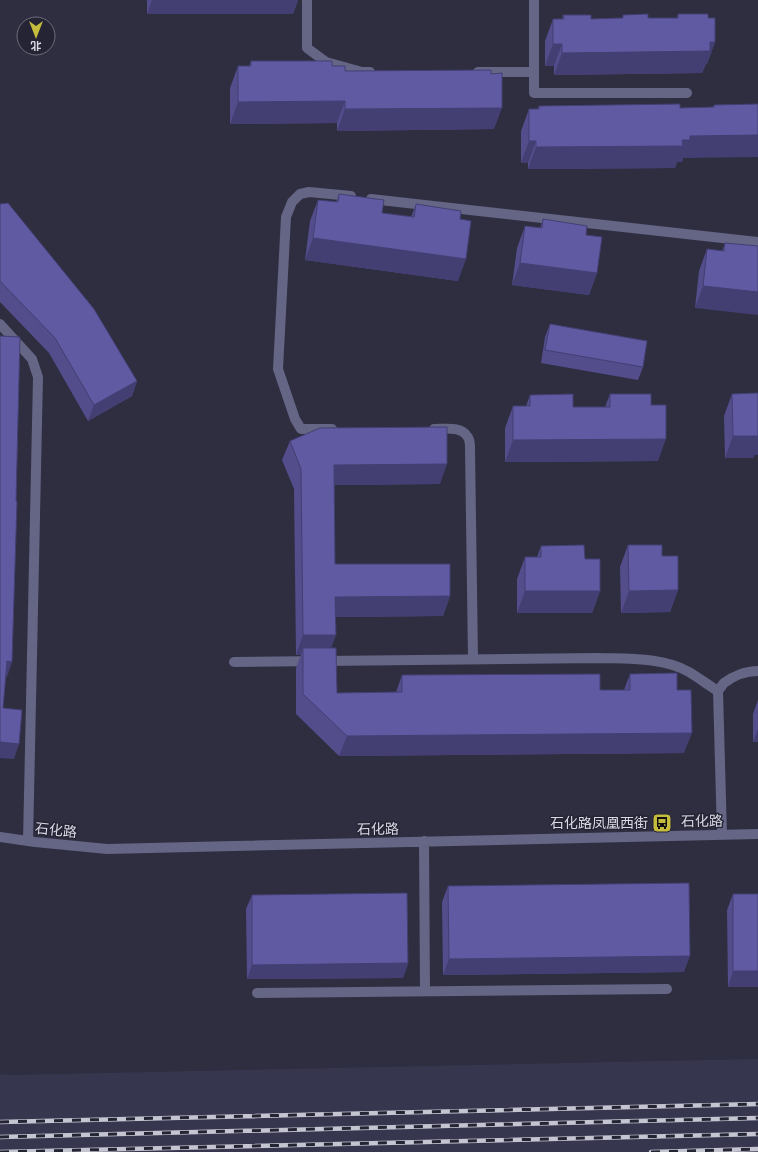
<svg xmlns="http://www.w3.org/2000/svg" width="758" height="1152" viewBox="0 0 758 1152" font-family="'IBM Plex Serif','Noto Sans SC',serif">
  <rect width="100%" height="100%" fill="#2e2e40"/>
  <path fill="#37364f" d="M 758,1059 L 758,1152 L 0,1152 L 0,1074 L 11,1075 Z"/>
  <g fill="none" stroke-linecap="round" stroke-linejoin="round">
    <path stroke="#656585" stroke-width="10" d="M 307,0 L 307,48 L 326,62 L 362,72 L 370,72
      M 534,0 L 534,93 L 687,93
      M 478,72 L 534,72
      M 371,199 L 758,242
      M 0,324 L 32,359 L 38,377 L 28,841
      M 332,429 L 301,429 L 295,419 L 278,369 L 286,217 L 292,202 L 300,194 L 309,192 L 351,196
      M 434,429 C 444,429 461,426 467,436 C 470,439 470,444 470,448 L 473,659
      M 234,662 L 598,658 C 628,659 662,657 689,672 C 699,678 708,685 718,691
      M 722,835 L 718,691 C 720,689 722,685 724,683 C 733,676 746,671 758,671
      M 0,837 L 35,842 L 107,849 L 758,834
      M 424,841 L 425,991
      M 257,993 L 667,989"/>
    <defs>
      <path id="rail" d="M 0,1122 L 758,1104
        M 0,1137 L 758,1118
        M 0,1152 L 758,1134
        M 651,1152 L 758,1149"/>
    </defs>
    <use href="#rail" stroke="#c5c5d1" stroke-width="4.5"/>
    <use href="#rail" stroke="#242435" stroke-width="3" stroke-dasharray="9" stroke-linecap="butt"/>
  </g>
  <path fill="#534d8c" d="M 147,0 L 298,0 L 293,14 L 147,14 Z
    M 678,14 L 708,18 L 715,42 L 707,64 L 706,64 L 702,73 L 554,75 L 554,66 L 545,66 L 545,41 L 553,19 L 562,19 L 563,15 L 591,19 L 622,18 L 623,15 L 648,18 L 677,18 Z
    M 251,61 L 332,66 L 494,129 L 337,131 L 337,123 L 230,124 L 230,88 L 238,66 L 249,66 Z
    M 758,104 L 683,158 L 682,162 L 677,162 L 675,168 L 528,169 L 528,163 L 521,163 L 521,131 L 529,109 L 537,109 L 539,106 L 680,108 L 713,107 L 714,105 Z
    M 339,194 L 382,213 L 411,217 L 416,204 L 460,219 L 458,281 L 305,260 L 310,221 L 318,200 L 336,202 Z
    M 0,204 L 137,381 L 132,396 L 88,421 L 49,353 L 0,302 Z
    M 543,219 L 586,235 L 597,273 L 589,295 L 512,285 L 517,248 L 525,226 L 540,228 Z
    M 725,243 L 758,246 L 695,308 L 699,271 L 707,249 L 722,251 Z
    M 550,324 L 643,367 L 638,380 L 541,363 L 545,337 Z
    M 758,393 L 758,455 L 754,455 L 753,458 L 725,458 L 724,416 L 732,394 Z
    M 610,394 L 651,405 L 658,461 L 505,462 L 505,428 L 513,406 L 526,406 L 530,395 L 573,407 L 605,407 Z
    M 290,441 L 440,484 L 334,485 L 335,564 L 450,596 L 443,616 L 336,617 L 331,648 L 337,693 L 396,692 L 402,675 L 600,690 L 624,690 L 630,674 L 677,690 L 684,753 L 339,756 L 296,714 L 296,668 L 301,655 L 296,655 L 294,489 L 282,460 Z
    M 628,545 L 662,556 L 678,590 L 670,612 L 621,613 L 620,567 Z
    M 541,546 L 585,559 L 600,591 L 592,613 L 517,613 L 517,579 L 525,557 L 537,557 Z
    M 758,700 L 758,742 L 753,742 L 753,714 Z
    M 448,886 L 684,972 L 443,975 L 442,902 Z
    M 733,894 L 758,894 L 758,987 L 728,987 L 727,910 Z
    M 252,895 L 408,963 L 403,978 L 247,979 L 246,909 Z"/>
  <path fill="#433f72" d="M 152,0 L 298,0 L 293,14 L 147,14 Z
    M 710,42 L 715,42 L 707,64 L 706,64 L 702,73 L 554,75 L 562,53 Z
    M 553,44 L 562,44 L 554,66 L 545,66 Z
    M 345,101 L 337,123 L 230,124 L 238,102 Z
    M 502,108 L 494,129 L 337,131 L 345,109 Z
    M 758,135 L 758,157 L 683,158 L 682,162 L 677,162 L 675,168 L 528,169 L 536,147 L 682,140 L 690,136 Z
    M 529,141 L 536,141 L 528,163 L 521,163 Z
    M 313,238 L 466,259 L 458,281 L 305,260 Z
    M 520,263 L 597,273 L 589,295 L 512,285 Z
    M 703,286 L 758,292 L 758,315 L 695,308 Z
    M 137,381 L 132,396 L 88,421 L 94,405 Z
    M 733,436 L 758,436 L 758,455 L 754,455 L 753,458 L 725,458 Z
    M 666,439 L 658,461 L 505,462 L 513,440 Z
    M 447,464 L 440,484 L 327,485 L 334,465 Z
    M 678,590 L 670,612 L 621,613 L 629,591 Z
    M 525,591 L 600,591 L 592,613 L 517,613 Z
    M 450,596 L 443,616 L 328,617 L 335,597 Z
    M 303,635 L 336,635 L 329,654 L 303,648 L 301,655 L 296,655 Z
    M 7,661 L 12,662 L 7,677 L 1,677 Z
    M 758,729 L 758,742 L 753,742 Z
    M 692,733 L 684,753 L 339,756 L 347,736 Z
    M 0,742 L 19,744 L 14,759 L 0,758 Z
    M 690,956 L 684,972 L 443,975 L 449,959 Z
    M 408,963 L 403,978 L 247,979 L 252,965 Z
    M 733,971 L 758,971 L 758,987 L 728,987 Z"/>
  <path fill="#605aa3" stroke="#433f72" d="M 648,14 L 648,18 L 678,18 L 678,14 L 708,14 L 708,18 L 715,18 L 715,42 L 710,42 L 710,51 L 562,53 L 562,44 L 553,44 L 553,19 L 564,19 L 563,15 L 591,15 L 591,19 L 623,18 L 623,15 Z
    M 251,61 L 332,61 L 332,66 L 345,66 L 345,71 L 491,70 L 491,74 L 502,73 L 502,108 L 345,109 L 345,101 L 238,102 L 238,66 L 251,66 Z
    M 680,104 L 680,108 L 714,107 L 714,105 L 758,104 L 758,135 L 690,136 L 690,140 L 682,140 L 683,146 L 536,147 L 536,141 L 529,141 L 529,109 L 539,109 L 539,106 Z
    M 339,194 L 384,200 L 382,213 L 414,217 L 416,204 L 461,211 L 460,219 L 471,221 L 466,259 L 313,238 L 318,200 L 338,202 Z
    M 8,203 L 94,309 L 137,381 L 94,405 L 55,338 L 0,281 L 0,204 Z
    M 543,219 L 587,226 L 586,235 L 602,237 L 597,273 L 520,263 L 525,226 L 542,228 Z
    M 725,243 L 758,246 L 758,292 L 703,286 L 707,249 L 724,251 Z
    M 550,324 L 647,341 L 643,367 L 545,350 Z
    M 0,336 L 20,337 L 16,501 L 17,501 L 12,662 L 7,661 L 3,708 L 22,710 L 19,744 L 0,742 Z
    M 758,393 L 758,436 L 733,436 L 732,394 Z
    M 573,394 L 573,407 L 610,407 L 610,394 L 651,394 L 651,405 L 666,405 L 666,439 L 513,440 L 513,406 L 530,406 L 530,395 Z
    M 447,427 L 447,464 L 334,465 L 335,564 L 450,564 L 450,596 L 335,597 L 336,635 L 303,635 L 301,469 L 290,441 L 320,428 Z
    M 584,545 L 585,559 L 600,559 L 600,591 L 525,591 L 525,557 L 541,557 L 541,546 Z
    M 628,545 L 662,545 L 662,556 L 678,556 L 678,590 L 629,591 Z
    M 303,648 L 336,648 L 337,693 L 402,692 L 402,675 L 600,674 L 600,690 L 630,690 L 630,674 L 677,673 L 677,690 L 691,690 L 692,733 L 347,736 L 303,694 Z
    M 689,883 L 690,956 L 449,959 L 448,886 Z
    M 407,893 L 408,963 L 252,965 L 252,895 Z
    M 733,894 L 758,894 L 758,971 L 733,971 Z"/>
  <defs>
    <symbol id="bus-square" viewBox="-11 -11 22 22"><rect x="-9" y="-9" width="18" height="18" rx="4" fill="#c5bc3d" stroke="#242435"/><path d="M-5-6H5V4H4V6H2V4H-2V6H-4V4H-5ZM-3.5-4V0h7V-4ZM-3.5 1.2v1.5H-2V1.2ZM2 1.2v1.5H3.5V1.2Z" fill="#111"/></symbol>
  </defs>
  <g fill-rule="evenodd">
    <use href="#bus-square" x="651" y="812" width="22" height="22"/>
  </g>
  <g text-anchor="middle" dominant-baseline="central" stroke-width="3" stroke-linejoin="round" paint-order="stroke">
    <g font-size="14" fill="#dadae5" stroke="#242435">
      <text transform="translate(702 821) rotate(-1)">石化路</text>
      <text transform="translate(378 829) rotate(-1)">石化路</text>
      <text transform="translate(56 830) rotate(6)">石化路</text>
    </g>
    <g font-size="14" fill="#dadae5" stroke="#242435" text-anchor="end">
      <text x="648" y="823">石化路凤凰西街</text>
    </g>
  </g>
  <g transform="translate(36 36) rotate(180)"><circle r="19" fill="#242435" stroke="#6d6d7b"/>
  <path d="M0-3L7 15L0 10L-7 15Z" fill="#c5bc3d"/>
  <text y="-6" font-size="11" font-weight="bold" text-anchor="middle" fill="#dadae5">北</text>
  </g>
</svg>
